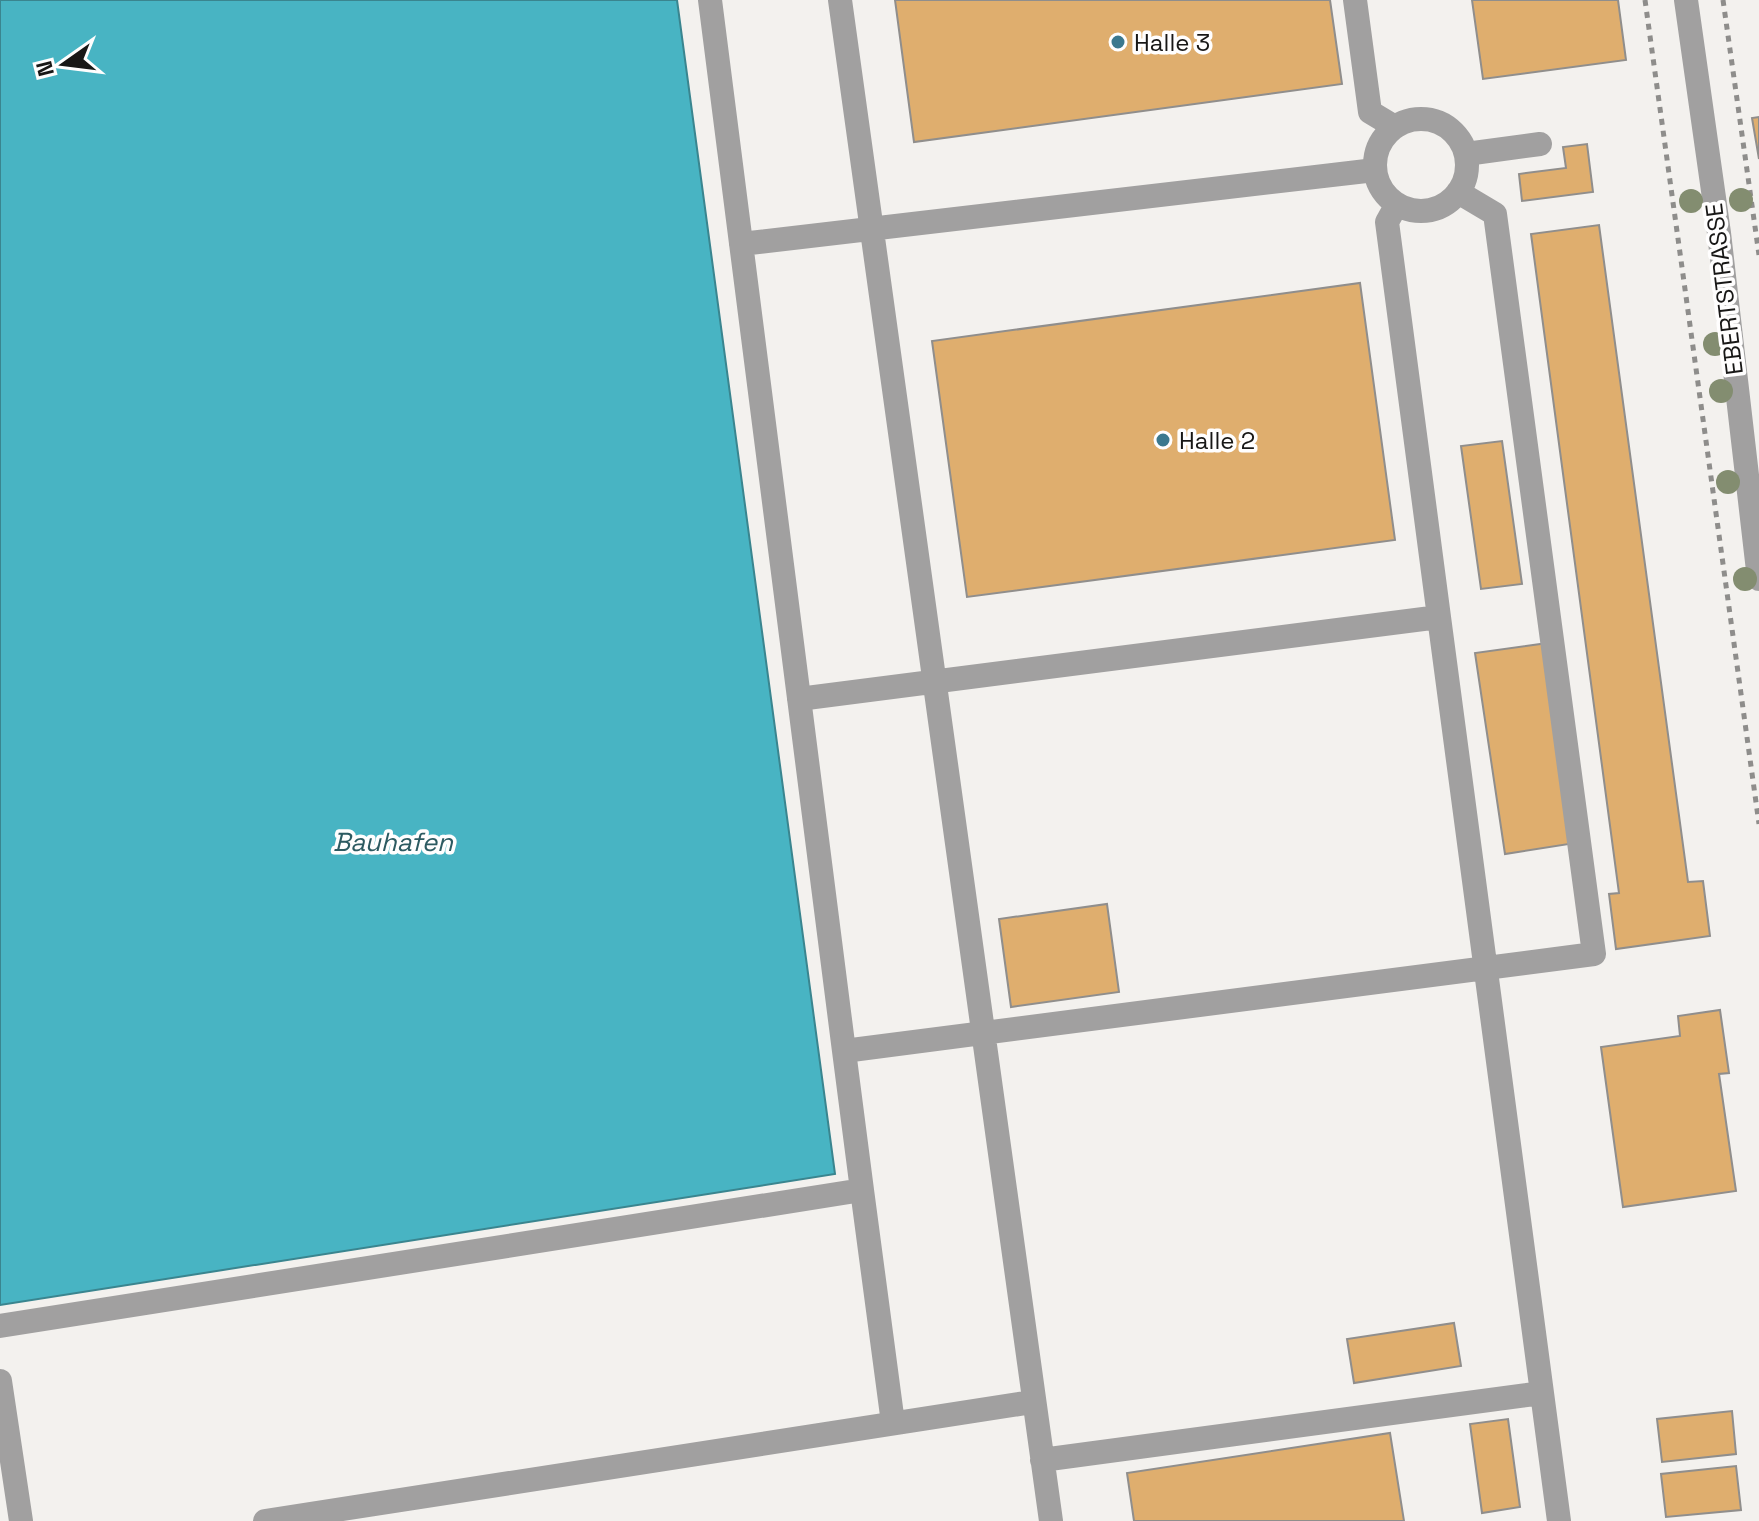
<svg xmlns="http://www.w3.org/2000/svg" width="1759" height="1521" viewBox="0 0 1759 1521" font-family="'Space Grotesk',sans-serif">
  <rect width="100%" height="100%" fill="#f3f1ee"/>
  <path fill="#48b4c3" stroke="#3a858f" stroke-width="2" d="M 0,0 L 677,0 L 835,1174 L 0,1305 Z"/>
  <path fill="#dfae6e" stroke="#908e8c" stroke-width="2" d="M 895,0 L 1330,0 L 1342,84 L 914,142 Z
    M 1472,0 L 1618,0 L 1626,60 L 1483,79 Z
    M 1759,117 L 1759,159 L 1752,118 Z
    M 1587,144 L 1593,192 L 1522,201 L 1519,174 L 1566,168 L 1563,147 Z
    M 1599,225 L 1688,882 L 1703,881 L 1710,936 L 1616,949 L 1609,894 L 1619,893 L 1531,234 Z
    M 1360,283 L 1395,540 L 967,597 L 932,341 Z
    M 1502,441 L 1522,584 L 1481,589 L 1461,446 Z
    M 1548,643 L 1569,844 L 1505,854 L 1475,653 Z
    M 1107,904 L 1119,992 L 1011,1007 L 999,919 Z
    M 1720,1010 L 1729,1073 L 1719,1074 L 1736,1191 L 1623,1207 L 1601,1047 L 1680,1036 L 1678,1016 Z
    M 1454,1323 L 1461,1366 L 1354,1383 L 1347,1339 Z
    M 1732,1411 L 1736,1454 L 1662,1462 L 1657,1419 Z
    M 1508,1419 L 1520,1507 L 1482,1513 L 1470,1424 Z
    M 1390,1433 L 1404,1521 L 1134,1521 L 1127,1473 Z
    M 1736,1466 L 1741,1510 L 1666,1517 L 1661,1474 Z"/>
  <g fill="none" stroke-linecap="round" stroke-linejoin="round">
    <path stroke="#8e8d8b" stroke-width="5" stroke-dasharray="6 6" stroke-linecap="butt" d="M 1645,0 L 1759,824
      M 1723,0 L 1759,255"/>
    <path stroke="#a1a0a0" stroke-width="24" d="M 710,0 L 844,1051 L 1594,954 L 1495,214 L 1458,192
      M 840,0 L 1051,1521
      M 1355,0 L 1370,112 L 1395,127
      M 1686,0 L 1719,233 L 1759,579
      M1375 165a46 46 0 1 1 92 0a46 46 0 1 1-92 0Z
      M 1466,154 L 1540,144
      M 1397,204 L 1387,222 L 1439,617
      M 741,244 L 1375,170
      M 799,699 L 1439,617 L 1559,1521
      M 862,1190 L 893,1423
      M 0,1326 L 862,1190 L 844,1051
      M 0,1381 L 21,1521
      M 1042,1460 L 1542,1393
      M 265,1521 L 1032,1402"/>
  </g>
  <g fill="#838d70">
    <circle cx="1741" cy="200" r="12"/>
    <circle cx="1691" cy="201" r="12"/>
    <circle cx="1715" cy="344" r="12"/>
    <circle cx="1721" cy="391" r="12"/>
    <circle cx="1728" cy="482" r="12"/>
    <circle cx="1745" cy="579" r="12"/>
  </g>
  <g fill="#3b788e" stroke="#fffefe" stroke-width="3">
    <circle cx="1118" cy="42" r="8"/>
    <circle cx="1163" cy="440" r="8"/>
  </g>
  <g text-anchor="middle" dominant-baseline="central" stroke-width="7" stroke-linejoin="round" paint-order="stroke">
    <g font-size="24" fill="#181716" stroke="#fffefe" text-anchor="start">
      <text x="1134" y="42">Halle 3</text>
      <text x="1179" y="440">Halle 2</text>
    </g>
    <g font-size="24" fill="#181716" stroke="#fffefe">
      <text transform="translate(1724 289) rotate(-97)">EBERTSTRASSE</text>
    </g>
    <g font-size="26" font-style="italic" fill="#2c5a61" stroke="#fffefe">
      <text x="393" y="842">Bauhafen</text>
    </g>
  </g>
  <g transform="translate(64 64) rotate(256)" stroke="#fffefe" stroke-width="6" paint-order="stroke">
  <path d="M0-6L14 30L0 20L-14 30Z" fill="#181716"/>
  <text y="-12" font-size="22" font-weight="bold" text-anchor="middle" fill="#181716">N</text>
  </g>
</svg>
